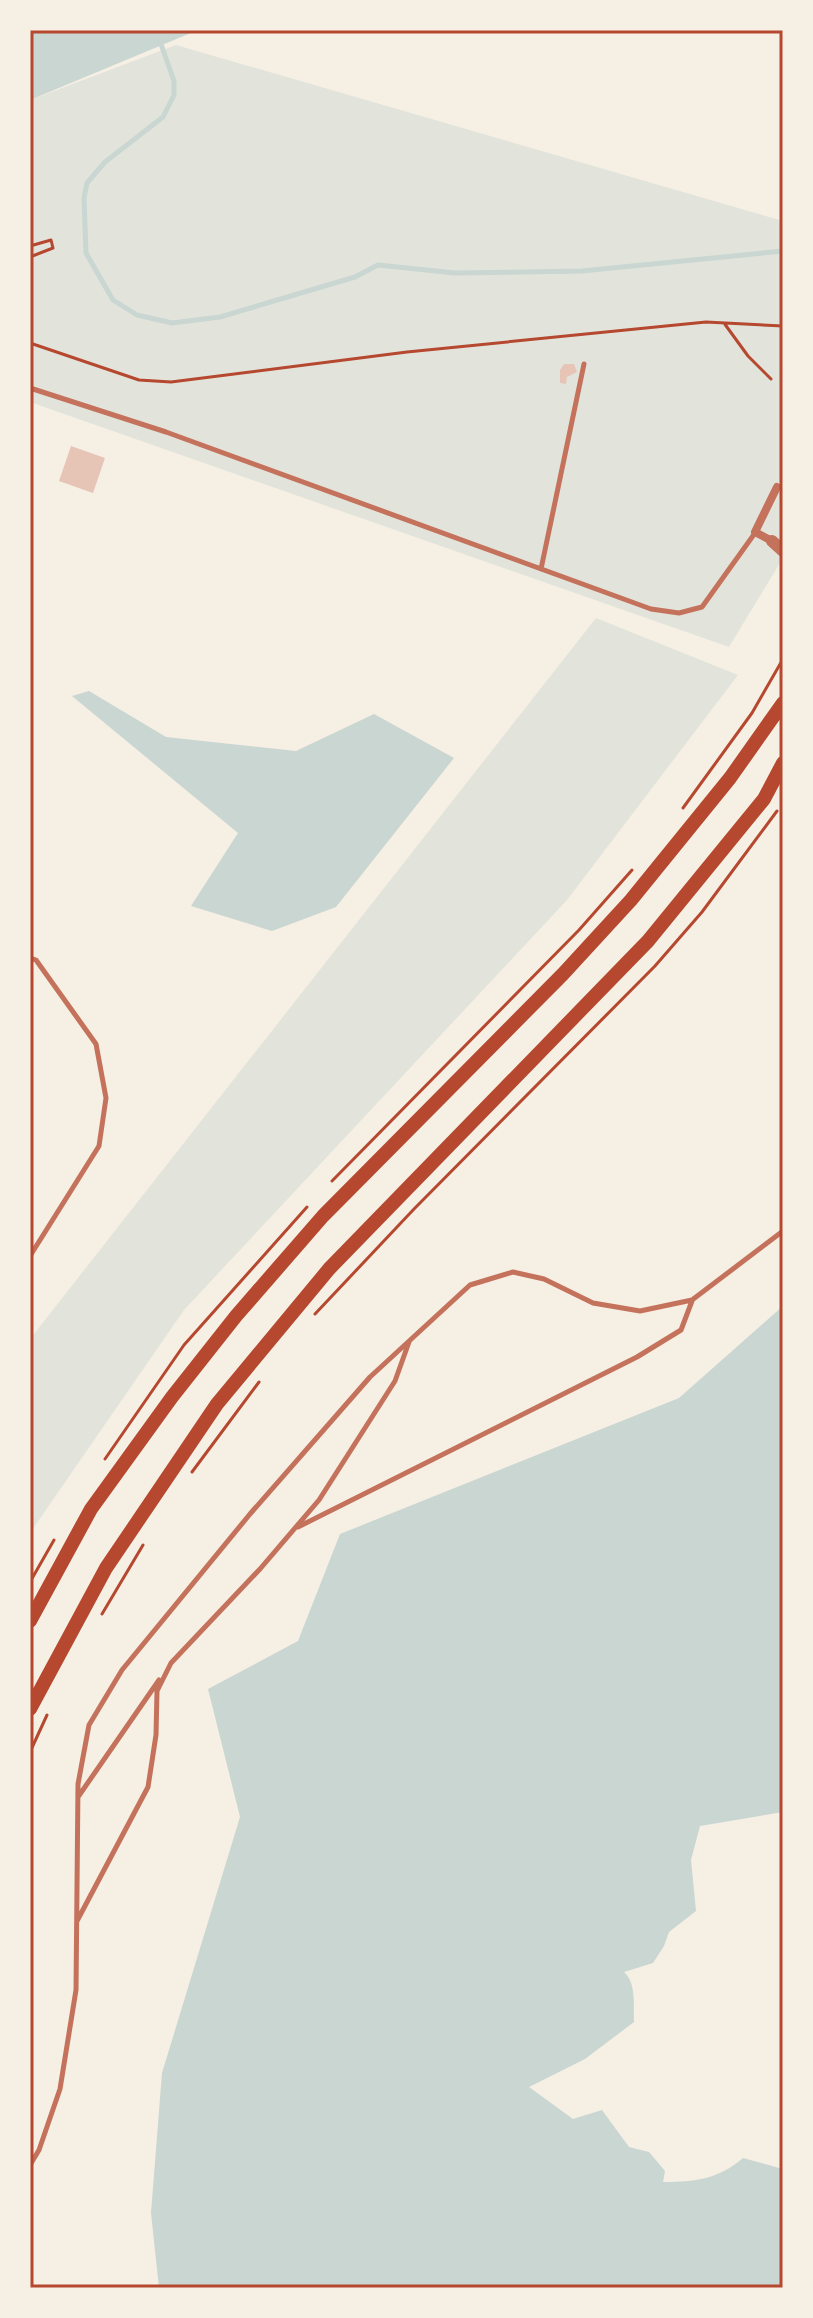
<svg xmlns="http://www.w3.org/2000/svg" width="813" height="2318" viewBox="0 0 813 2318" font-family="'Source Serif 4',serif">
  <rect width="100%" height="100%" fill="#f6efe4"/>
  <path fill="#e2e4dc" d="M 176,45 L 783,221 L 783,558 L 729,647 L 30,402 L 30,100 Z
    M 596,618 L 738,675 L 567,900 L 184,1310 L 30,1533 L 30,1339 Z"/>
  <path fill="#c9d6d2" d="M 30,30 L 198,30 L 30,100 Z
    M 89,691 L 166,737 L 296,751 L 374,714 L 454,758 L 336,907 L 272,931 L 191,906 L 238,833 L 72,696 Z
    M 783,1306 L 783,1812 L 700,1826 L 691,1860 L 696,1911 L 669,1932 L 664,1946 L 653,1963 L 624,1972 C 637,1984 633,2006 634,2022 L 585,2059 L 529,2087 L 573,2119 L 602,2110 L 629,2147 L 649,2152 L 665,2171 L 663,2182 C 695,2182 719,2179 743,2158 L 783,2169 L 783,2288 L 159,2288 L 151,2213 L 162,2073 L 240,1817 L 208,1689 L 298,1641 L 340,1534 L 679,1398 Z"/>
  <g fill="none" stroke-linecap="round" stroke-linejoin="round">
    <path stroke="#c9d6d2" stroke-width="5" d="M 156,30 L 174,81 L 174,95 L 163,117 L 105,162 L 87,183 L 84,198 L 86,253 L 113,300 L 137,315 L 172,323 L 220,317 L 355,277 L 378,265 L 455,273 L 582,271 L 783,251"/>
  </g>
  <path fill="#e6c5b7" d="M 564,364 L 574,364 L 577,372 L 567,377 L 566,384 L 560,383 L 560,370 Z
    M 71,446 L 105,458 L 93,493 L 59,481 Z"/>
  <g fill="none" stroke-linecap="round" stroke-linejoin="round">
    <path stroke="#b5482f" stroke-width="3" d="M 30,246 L 51,240 L 53,248 L 30,257
      M 724,323 L 748,356 L 771,379
      M 30,343 L 139,380 L 171,382 L 407,352 L 706,322 L 783,326
      M 683,808 L 752,713 L 783,659
      M 332,1181 L 579,930 L 632,870
      M 315,1314 L 414,1209 L 655,966 L 702,912 L 777,811
      M 105,1459 L 184,1345 L 307,1207
      M 192,1472 L 259,1382
      M 30,1582 L 54,1540
      M 102,1614 L 143,1545
      M 30,1752 L 47,1715"/>
    <path stroke="#c5725c" stroke-width="5" d="M 30,388 L 166,432 L 651,609 L 679,613 L 702,607 L 755,533
      M 541,569 L 584,364
      M 30,958 L 36,960 L 96,1044 L 106,1098 L 99,1146 L 30,1256
      M 298,1527 L 637,1357 L 681,1330 L 692,1301
      M 78,1797 L 159,1680
      M 77,1921 L 148,1787 L 156,1735 L 157,1691 L 171,1663 L 260,1569 L 319,1500 L 395,1381 L 409,1342
      M 30,2165 L 39,2150 L 60,2089 L 76,1990 L 78,1784 L 89,1725 L 122,1670 L 250,1514 L 370,1377 L 470,1285 L 513,1272 L 544,1279 L 593,1303 L 640,1311 L 692,1300 L 783,1231"/>
    <path stroke="#c5725c" stroke-width="8" d="M 772,541 L 755,532 L 777,487"/>
    <path stroke="#c5725c" stroke-width="12" d="M 772,541 L 783,551"/>
    <path stroke="#b5482f" stroke-width="14" d="M 30,1621 L 91,1509 L 172,1397 L 236,1316 L 323,1216 L 563,974 L 631,900 L 730,778 L 783,703
      M 30,1709 L 106,1568 L 217,1404 L 329,1269 L 648,941 L 764,799 L 783,763"/>
  </g>
  <rect width="813" height="2318" fill="none" stroke="#f6efe4" stroke-width="64"/>
  <rect x="32" y="32" width="749" height="2254" fill="none" stroke="#b5482f" stroke-width="3"/>
</svg>
